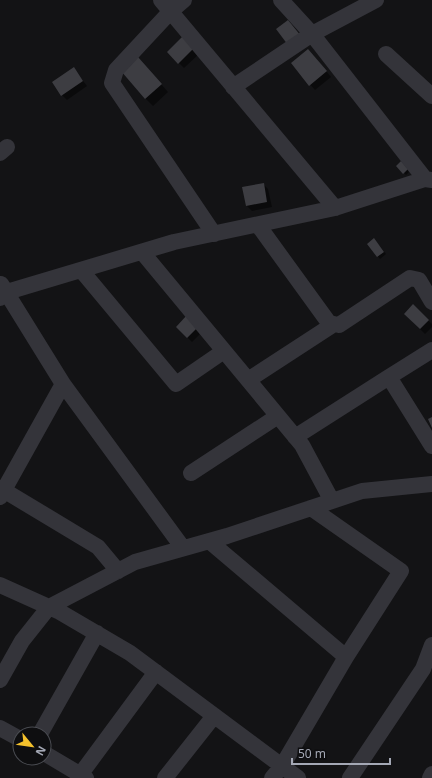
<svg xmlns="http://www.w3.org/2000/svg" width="432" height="778" viewBox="0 0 432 778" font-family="'Noto Sans',sans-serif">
  <rect width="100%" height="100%" fill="#131315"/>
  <path fill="#0007" d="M 184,37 L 200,53 L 184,68 L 168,52 Z
    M 313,55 L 331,77 L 315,90 L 292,64 Z
    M 138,58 L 168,92 L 153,106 L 145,98 Z
    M 73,68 L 87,86 L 67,100 L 62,95 Z
    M 401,163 L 409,172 L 406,175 L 398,166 Z
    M 263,184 L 268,189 L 272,207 L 252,211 L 247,206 L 243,188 Z
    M 376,242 L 386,254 L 380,259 L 368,244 Z
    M 413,306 L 432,324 L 432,327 L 425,334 L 405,314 Z
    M 187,317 L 202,332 L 192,342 L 177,327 Z"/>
  <path fill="#3d3d42" d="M 288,20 L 301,36 L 288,45 L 276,29 Z
    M 184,35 L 195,47 L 178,64 L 167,52 Z
    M 308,49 L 327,71 L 309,86 L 291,63 Z
    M 138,57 L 162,84 L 145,99 L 121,71 Z
    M 74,67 L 83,81 L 61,96 L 52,82 Z
    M 401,161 L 408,169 L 403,174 L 396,166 Z
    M 264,183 L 267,202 L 246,206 L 242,187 Z
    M 374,238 L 384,252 L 377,257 L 367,244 Z
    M 413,304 L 429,320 L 420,329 L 404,314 Z
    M 187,315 L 198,327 L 187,338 L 176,327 Z
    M 432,417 L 432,428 L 428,419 Z"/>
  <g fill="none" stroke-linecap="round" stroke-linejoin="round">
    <path stroke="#34343a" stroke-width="16" d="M 161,0 L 335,208
      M 184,0 L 170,12 L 116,70 L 112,83 L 214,234
      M 281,0 L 312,34 L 376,0
      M 386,54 L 432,96
      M 233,87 L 312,34 L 425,179
      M 0,153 L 7,147
      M 258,225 L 329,323 L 339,325 L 410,278 L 419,280 L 432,302
      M 142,252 L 302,445 L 332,501
      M 81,270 L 176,384 L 224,351
      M 1,284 L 63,384 L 183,548
      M 0,298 L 7,292 L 174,242 L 335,208 L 425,179 L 432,180
      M 389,377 L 432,350
      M 248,380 L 334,324
      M 295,437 L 389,377 L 432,446
      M 191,473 L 278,416
      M 0,488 L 98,547 L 118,571
      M 0,497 L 63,384
      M 209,541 L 346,657
      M 0,585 L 60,612 L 130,653 L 298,778
      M 0,680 L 22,641 L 49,607 L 135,562 L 227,536 L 362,491 L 432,484
      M 0,728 L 20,739
      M 40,734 L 97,633
      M 44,753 L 86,778
      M 80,775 L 156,672
      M 165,778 L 214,716
      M 272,778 L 282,766 L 346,657 L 401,571 L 311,508
      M 350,778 L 423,669 L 432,645
      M 430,778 L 432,774"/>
  </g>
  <g transform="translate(32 746) rotate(119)"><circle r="19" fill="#0e0e10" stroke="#4a4c52"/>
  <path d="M0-3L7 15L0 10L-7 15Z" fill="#f4c12c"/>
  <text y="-6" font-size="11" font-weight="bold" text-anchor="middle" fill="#a4a8b5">N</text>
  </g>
  <path d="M292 758v6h98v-6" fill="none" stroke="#a4a8b5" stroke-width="2"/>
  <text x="298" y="758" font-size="12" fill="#a4a8b5" stroke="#0e0e10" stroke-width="3" paint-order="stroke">50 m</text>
</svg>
